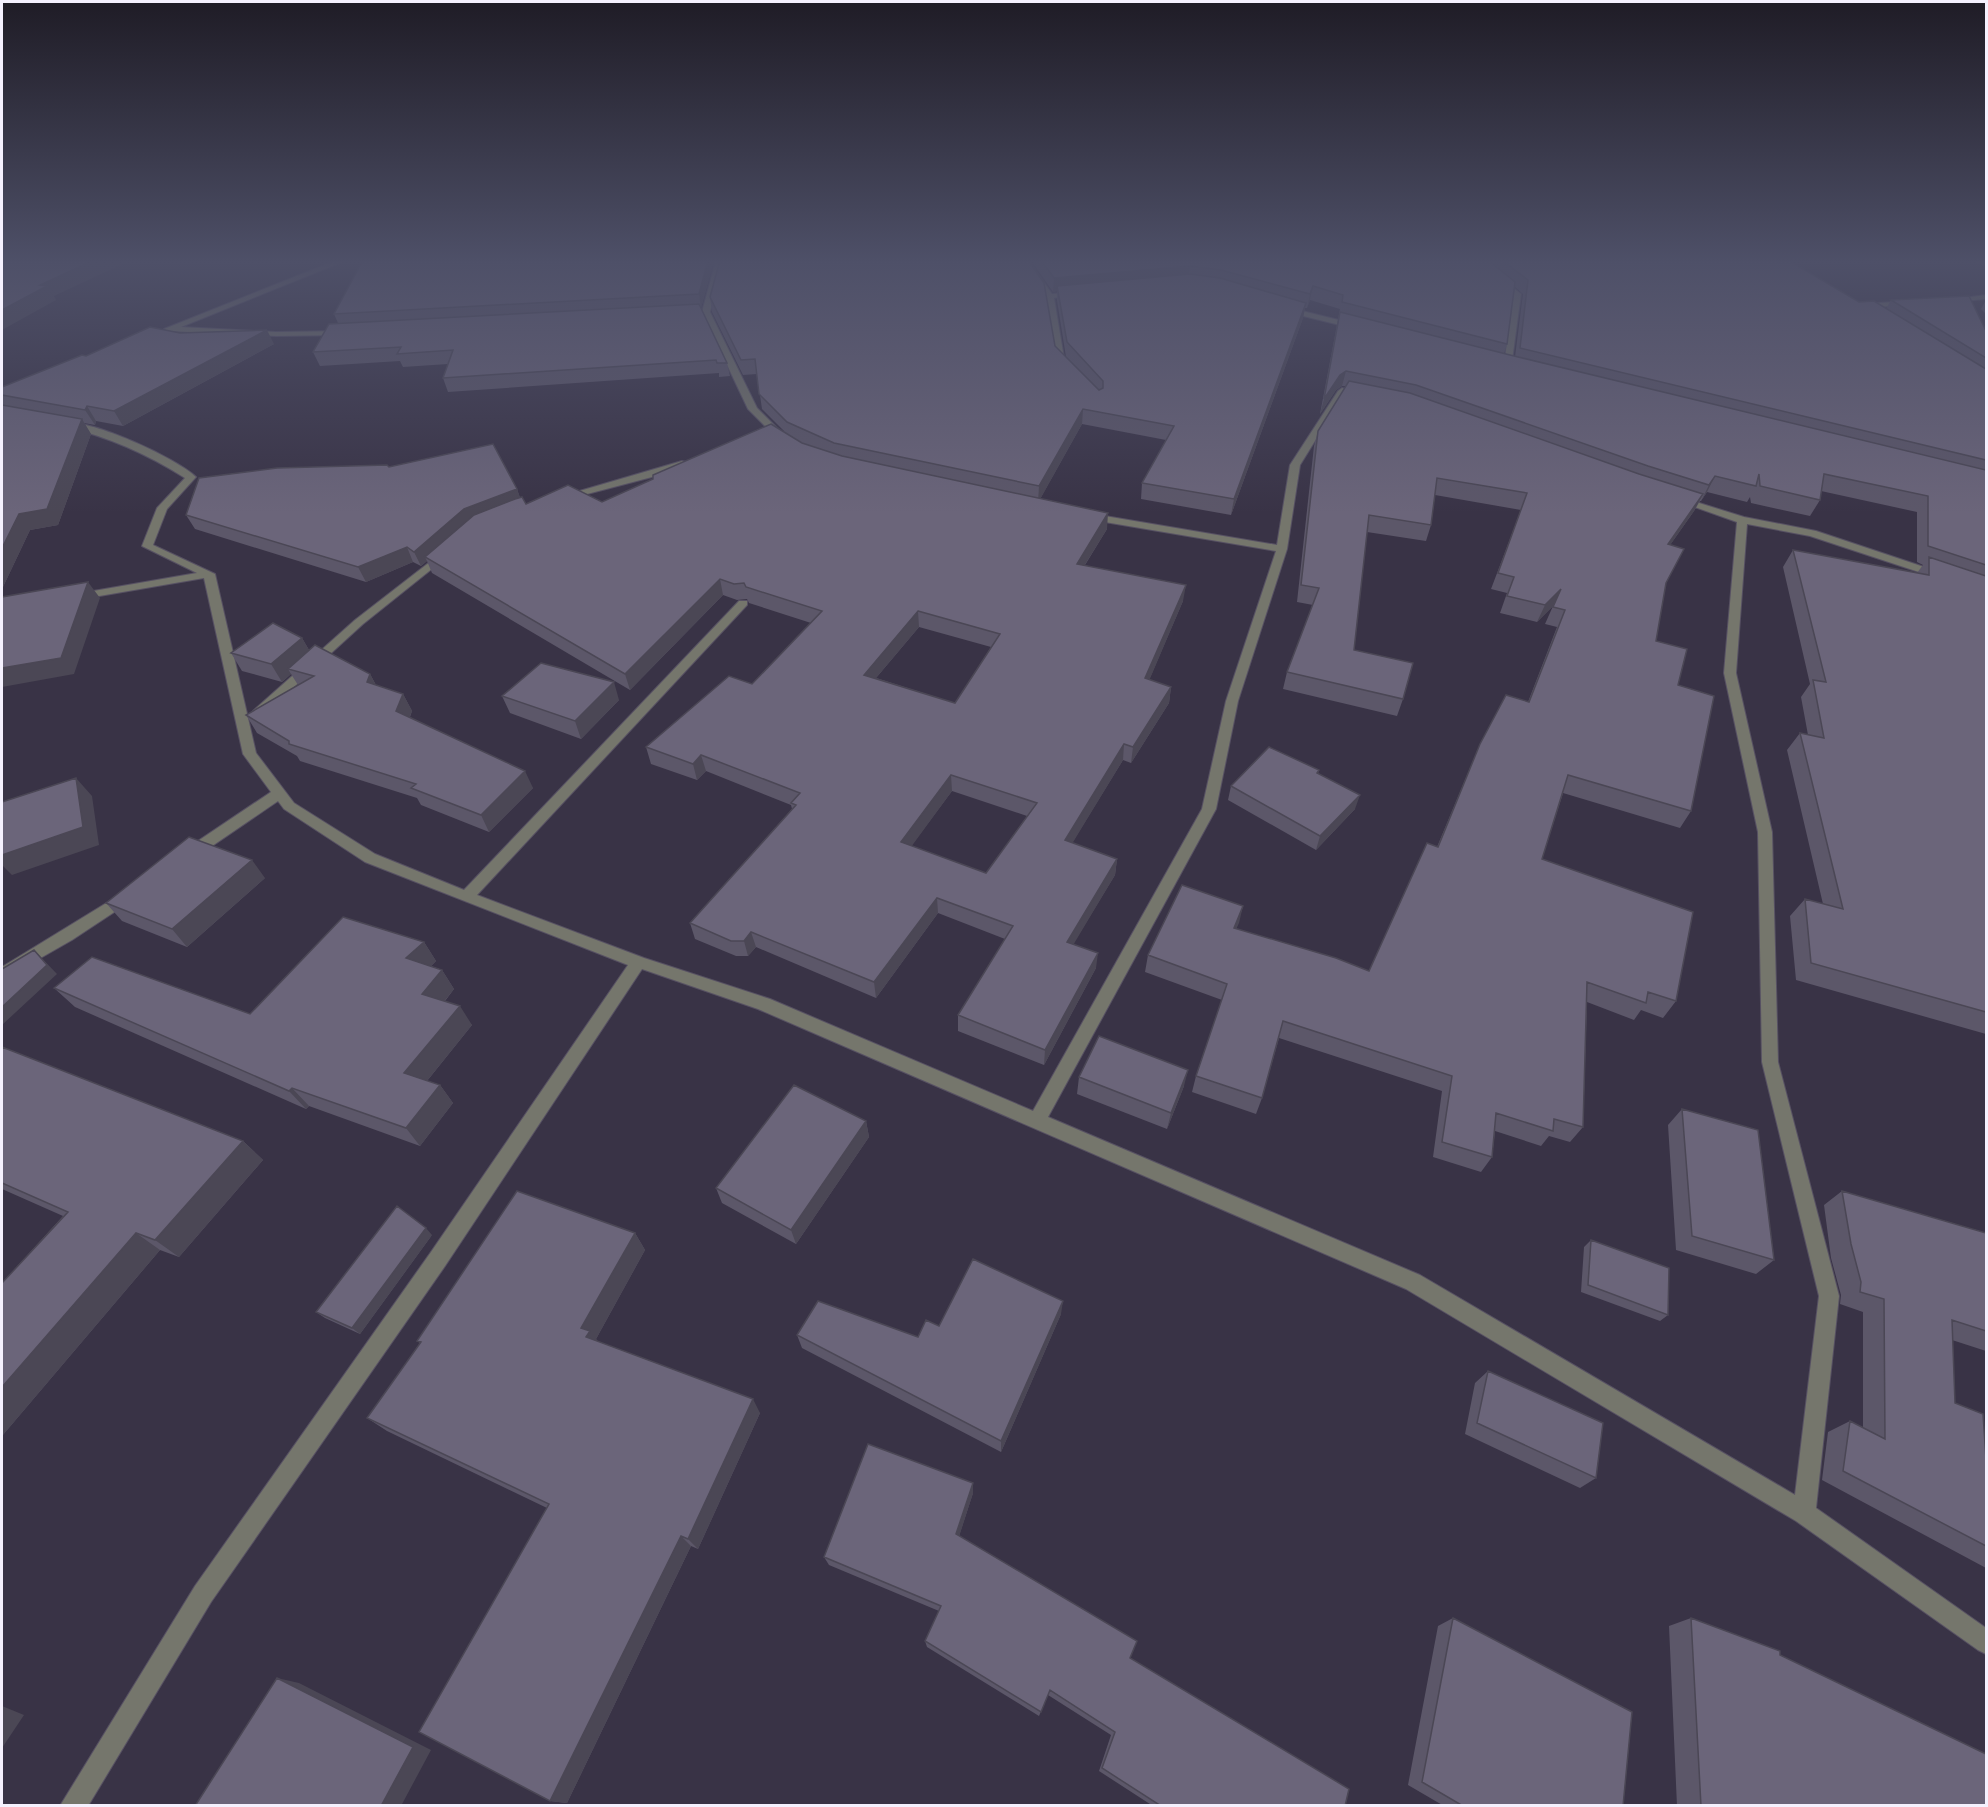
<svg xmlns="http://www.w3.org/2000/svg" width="1988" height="1807" viewBox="0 0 1988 1807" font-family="Raleway,sans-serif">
  <rect width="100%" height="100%" fill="#393346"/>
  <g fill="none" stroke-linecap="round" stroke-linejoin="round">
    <defs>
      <path id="minor" d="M 337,260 L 347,260 L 181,327 L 276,332 L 344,331 L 348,333 L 347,335 L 276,336 L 168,331 L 164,329 Z
        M 716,260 L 724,260 L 710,312 L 757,408 L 786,437 L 786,441 L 780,441 L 748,409 L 702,312 Z
        M 1021,260 L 1028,260 L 1052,294 L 1077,292 L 1081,294 L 1054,298 L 1064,358 L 1071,366 L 1070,368 L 1064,368 L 1056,359 L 1046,296 Z
        M 1469,260 L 1477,260 L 1521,294 L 1511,368 L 1504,366 L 1513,295 Z
        M 1986,295 L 1986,299 L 1951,302 L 1947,300 Z
        M 1912,301 L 1912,305 L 1909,305 L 1861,308 L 1857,306 L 1861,304 Z
        M 1286,307 L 1359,325 L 1360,327 L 1356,329 L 1283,311 L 1283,307 Z
        M 1342,388 L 1365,395 L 1361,398 L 1344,394 L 1300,465 L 1287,549 L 1238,701 L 1216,809 L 1048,1117 L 1420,1275 L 1795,1495 L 1819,1296 L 1762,1062 L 1758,832 L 1724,673 L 1737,522 L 1675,500 L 1680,497 L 1744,517 L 1816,531 L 1942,573 L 1942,577 L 1934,577 L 1810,536 L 1747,524 L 1736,673 L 1772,832 L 1778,1062 L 1839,1296 L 1816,1508 L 1986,1628 L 1986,1654 L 1978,1650 L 1796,1521 L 1406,1289 L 758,1009 L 642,969 L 445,1266 L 211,1602 L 88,1806 L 60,1806 L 195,1586 L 431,1252 L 628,965 L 365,862 L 284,809 L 278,801 L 196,857 L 186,857 L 184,853 L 186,849 L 271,792 L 243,754 L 204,578 L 76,600 L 70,597 L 76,594 L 197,573 L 142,546 L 157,508 L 185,478 C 147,454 109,437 66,427 L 66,423 C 93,420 176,458 196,477 L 167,509 L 153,545 L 215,574 L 256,753 L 294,803 L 375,854 L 464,890 L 739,601 L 747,601 L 747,605 L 477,895 L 644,958 L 770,999 L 1033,1111 L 1202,809 L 1226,701 L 1276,551 L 1087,519 L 1082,516 L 1087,513 L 1277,545 L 1290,465 L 1338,391 Z
        M 682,461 L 690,463 L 652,477 L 568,499 L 559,497 Z
        M 444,551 L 449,554 L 448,556 L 363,624 L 261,717 L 253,717 L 251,714 L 253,711 L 355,620 Z
        M 126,891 L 131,893 L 133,897 L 131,901 L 72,940 L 2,980 L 2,967 Z"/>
    </defs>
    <use href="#minor" stroke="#575163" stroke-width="2"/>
    <use href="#minor" fill="#75766c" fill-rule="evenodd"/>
  </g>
  <path fill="#5c5769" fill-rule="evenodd" d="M 363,260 L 714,260 L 701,308 L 727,363 L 730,376 L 719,377 L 719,373 L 448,392 L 443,378 L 448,364 L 403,367 L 400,361 L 320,366 L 313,352 L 338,323 L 334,314 Z
    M 1031,260 L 1788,260 L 1859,302 L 1886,309 L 1891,300 L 1986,331 L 1986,1034 L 1796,980 L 1790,916 L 1805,899 L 1823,904 L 1787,750 L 1800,733 L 1808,735 L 1801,697 L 1810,684 L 1783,567 L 1793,550 L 1917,573 L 1923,565 L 1917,562 L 1917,512 L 1821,491 L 1820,500 L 1810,516 L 1751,503 L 1750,497 L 1747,502 L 1707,492 L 1701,501 L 1700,501 L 1694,511 L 1670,545 L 1666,583 L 1656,641 L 1678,685 L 1691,811 L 1680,828 L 1563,793 L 1542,859 L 1676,1001 L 1663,1018 L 1641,1010 L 1634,1020 L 1587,1002 L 1583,1127 L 1570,1142 L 1549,1136 L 1541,1146 L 1495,1131 L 1492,1157 L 1481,1172 L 1433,1157 L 1442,1091 L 1279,1038 L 1262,1098 L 1256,1114 L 1192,1092 L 1196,1076 L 1222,1000 L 1145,972 L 1148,955 L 1243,906 L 1236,929 L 1369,971 L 1437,847 L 1480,744 L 1528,702 L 1557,627 L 1545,624 L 1553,606 L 1537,622 L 1500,613 L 1507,593 L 1491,589 L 1521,510 L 1435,495 L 1431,525 L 1426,541 L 1367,532 L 1354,650 L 1403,699 L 1397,716 L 1283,689 L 1287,672 L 1313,605 L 1297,602 L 1314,446 L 1318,431 L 1346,386 L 1342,386 L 1336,390 L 1320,414 L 1340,309 L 1310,300 L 1307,308 L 1305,308 L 1303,318 L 1231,515 L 1141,499 L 1142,483 L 1166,440 L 1082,424 L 1040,499 L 1107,529 L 1085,565 L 1183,601 L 1149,680 L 1171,687 L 1169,703 L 1131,763 L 1123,760 L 1072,843 L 1117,859 L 1115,875 L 1073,944 L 1096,968 L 1044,1065 L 958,1031 L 958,1015 L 1005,939 L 938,913 L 876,998 L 756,947 L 748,956 L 736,956 L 695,939 L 690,923 L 792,809 L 791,805 L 706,771 L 697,780 L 651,764 L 646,747 L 752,684 L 811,623 L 749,603 L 747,599 L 737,600 L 723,595 L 630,690 L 432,573 L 427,561 L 421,566 L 413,562 L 366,582 L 195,529 L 186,515 L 389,467 L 517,489 L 520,498 L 526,504 L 602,502 L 784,431 L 762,409 L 757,374 L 743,375 L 712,312 L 710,297 L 1055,346 L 1066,357 L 1057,300 L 1057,291 L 1053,292 ZM 1515,287 L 1523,294 L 1515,357 L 1504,354 L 1507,344 ZM 919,627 L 991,647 L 955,703 L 876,678 ZM 952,791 L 1027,816 L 986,873 L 911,846 Z
    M 1970,260 L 1986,260 L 1986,266 Z
    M 1986,300 L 1986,314 L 1981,309 Z
    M 180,333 L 274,344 L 123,426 L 96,421 L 95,425 L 84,423 L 91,434 L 58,525 L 30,530 L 2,589 L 2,387 L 86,356 Z
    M 302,638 L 309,650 L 370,674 L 376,685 L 403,694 L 412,711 L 410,717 L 533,788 L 489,832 L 421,805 L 417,798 L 300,761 L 297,756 L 257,733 L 246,715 L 298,685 L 291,674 L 282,682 L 242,671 L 231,653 Z
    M 502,696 L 619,700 L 581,739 L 510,713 Z
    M 1319,770 L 1318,774 L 1355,809 L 1316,850 L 1228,800 L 1231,786 Z
    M 265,878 L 187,947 L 122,921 L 106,903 Z
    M 424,942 L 436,961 L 431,966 L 442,970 L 454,989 L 445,1001 L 472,1025 L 427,1081 L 440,1085 L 453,1103 L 420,1146 L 309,1106 L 306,1109 L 75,1007 L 54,988 L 250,1014 Z
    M 2,1047 L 243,1141 L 263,1160 L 179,1257 L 160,1250 L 2,1436 L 2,1283 L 63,1216 L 2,1189 Z
    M 1079,1077 L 1184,1086 L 1167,1129 L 1077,1094 Z
    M 1682,1109 L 1774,1260 L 1756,1274 L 1676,1250 L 1668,1125 Z
    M 866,1121 L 869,1137 L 796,1244 L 722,1203 L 716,1188 Z
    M 1842,1191 L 1986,1233 L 1986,1351 L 1952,1340 L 1955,1403 L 1986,1459 L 1986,1568 L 1822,1480 L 1828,1432 L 1850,1421 L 1863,1428 L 1863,1312 L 1840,1304 L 1841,1295 L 1831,1258 L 1824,1205 Z
    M 635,1233 L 645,1250 L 596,1339 L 598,1342 L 760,1413 L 698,1549 L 691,1546 L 567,1803 L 550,1801 L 547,1508 L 387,1431 L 367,1418 L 420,1343 L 417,1341 Z
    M 432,1235 L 360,1334 L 325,1318 L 316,1312 Z
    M 1591,1240 L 1668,1315 L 1660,1321 L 1581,1292 L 1584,1247 Z
    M 1061,1314 L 1001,1452 L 802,1348 L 797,1335 L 918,1337 L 939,1326 Z
    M 1488,1371 L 1596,1478 L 1580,1488 L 1465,1434 L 1475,1383 Z
    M 973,1493 L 959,1536 L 1130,1658 L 1345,1806 L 1153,1806 L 1099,1771 L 1111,1735 L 1048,1695 L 1039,1716 L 927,1647 L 925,1641 L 939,1611 L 829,1565 L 824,1557 Z
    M 1453,1618 L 1623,1806 L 1444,1806 L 1408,1785 L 1438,1626 Z
    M 1691,1618 L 1780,1655 L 1986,1806 L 1677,1806 L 1669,1626 Z"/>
  <path fill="#4b4755" d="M 94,260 L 131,260 L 54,296 L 56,300 L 2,330 L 2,310 L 40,285 Z
    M 708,260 L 714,260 L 701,308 L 699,294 Z
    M 1190,266 L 1188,280 L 1057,286 L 1057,291 L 1053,292 L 1054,278 Z
    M 1313,286 L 1310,300 L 1307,308 L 1310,294 Z
    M 1306,303 L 1303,318 L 1231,515 L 1234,499 Z
    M 267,330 L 274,344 L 123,426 L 114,411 Z
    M 1346,371 L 1342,386 L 1336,390 L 1320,414 L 1324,399 L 1340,375 Z
    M 87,406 L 96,421 L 95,425 L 85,410 Z
    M 1083,409 L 1082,424 L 1038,503 L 1039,486 Z
    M 82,419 L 91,434 L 58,525 L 30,530 L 2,589 L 2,548 L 19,514 Z
    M 1715,476 L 1707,492 L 1701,501 L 1709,485 Z
    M 517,489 L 522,503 L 425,557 L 427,561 L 421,566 L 414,552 L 464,509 Z
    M 1703,494 L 1694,511 L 1659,561 L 1668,544 Z
    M 1108,513 L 1107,529 L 1076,579 L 1077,564 Z
    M 407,547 L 413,562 L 366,582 L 358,567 Z
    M 720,579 L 723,595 L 630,690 L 625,674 Z
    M 88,582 L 100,598 L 74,674 L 2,687 L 2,668 Z
    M 1186,585 L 1183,601 L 1143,695 L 1145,678 Z
    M 1561,589 L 1553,606 L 1537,622 L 1545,605 Z
    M 918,611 L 919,627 L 865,691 L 864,675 Z
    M 302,638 L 312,655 L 288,669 L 291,674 L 282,682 L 271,664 Z
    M 370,674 L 379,691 L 367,682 Z
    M 614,682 L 619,700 L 581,739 L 575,721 Z
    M 1171,687 L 1169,703 L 1131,763 L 1133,747 Z
    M 403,694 L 412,711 L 405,728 L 396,711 Z
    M 1124,744 L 1123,760 L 1064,857 L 1065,840 Z
    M 701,755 L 706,771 L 697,780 L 693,764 Z
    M 525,771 L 533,788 L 489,832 L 481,815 Z
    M 951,775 L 952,791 L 903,858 L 901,842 Z
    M 76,778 L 92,796 L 99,845 L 12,875 L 2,865 L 2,855 Z
    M 1360,795 L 1355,809 L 1316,850 L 1320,836 Z
    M 1117,859 L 1115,875 L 1066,957 L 1067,942 Z
    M 252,860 L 265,878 L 187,947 L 172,929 Z
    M 937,898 L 938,913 L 876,998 L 874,982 Z
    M 1243,906 L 1239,923 L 1229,945 L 1234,928 Z
    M 751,932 L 756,947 L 748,956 L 744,941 Z
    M 424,942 L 436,961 L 419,978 L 406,958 Z
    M 34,950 L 57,974 L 2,1025 L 2,1007 Z
    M 1098,953 L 1096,968 L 1044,1065 L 1045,1050 Z
    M 442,970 L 454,989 L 435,1013 L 422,994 Z
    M 460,1006 L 472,1025 L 418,1092 L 404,1073 Z
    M 1188,1070 L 1184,1086 L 1167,1129 L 1171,1113 Z
    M 440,1085 L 453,1103 L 420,1146 L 406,1128 Z
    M 292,1088 L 309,1106 L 306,1109 L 289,1091 Z
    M 866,1121 L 869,1137 L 796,1244 L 791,1230 Z
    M 243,1141 L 263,1160 L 179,1257 L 155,1240 Z
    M 426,1228 L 432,1235 L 360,1334 L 352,1328 Z
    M 136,1233 L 160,1250 L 2,1436 L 2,1387 Z
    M 635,1233 L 645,1250 L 596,1339 L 602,1346 L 586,1337 L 581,1328 Z
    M 1063,1301 L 1061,1314 L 1001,1452 L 1001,1441 Z
    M 753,1399 L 760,1413 L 698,1549 L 688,1539 Z
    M 973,1483 L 973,1493 L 957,1543 L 956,1534 Z
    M 681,1536 L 691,1546 L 567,1803 L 550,1801 Z
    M 277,1678 L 299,1683 L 431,1750 L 401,1806 L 381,1806 Z
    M 2,1706 L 24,1715 L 2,1748 Z"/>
  <path fill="#6b657a" stroke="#4b4755" stroke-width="1.5" fill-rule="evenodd" d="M 2,260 L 94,260 L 40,285 L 47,286 L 2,310 Z
    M 363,260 L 708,260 L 699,294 L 334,314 Z
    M 720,260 L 1028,260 L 1044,283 L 1055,346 L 1099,390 L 1103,388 L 1103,381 L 1067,342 L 1057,286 L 1190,274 L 1220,278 L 1306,303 L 1234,499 L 1142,483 L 1174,426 L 1083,409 L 1039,486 L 834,443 L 787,422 L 759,394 L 755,359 L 741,360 L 710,297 Z
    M 1041,260 L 1488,260 L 1515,282 L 1507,344 L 1342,302 L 1343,295 L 1313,286 L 1310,294 L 1221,270 L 1190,266 L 1054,278 Z
    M 1502,260 L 1788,260 L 1859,302 L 1874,301 L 1986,369 L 1986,460 L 1520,348 L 1528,280 Z
    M 1969,296 L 1986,331 L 1986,358 L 1891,300 Z
    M 699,304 L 727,363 L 717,363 L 716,360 L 443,378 L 453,350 L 397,354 L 401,347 L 313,352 L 329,324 Z
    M 1340,312 L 1510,355 L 1986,470 L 1986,565 L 1928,546 L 1928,496 L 1824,474 L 1820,500 L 1760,486 L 1759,474 L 1756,486 L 1715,476 L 1709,485 L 1648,466 L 1416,385 L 1346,371 L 1340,375 L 1324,399 Z
    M 150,327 L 180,333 L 267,330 L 114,411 L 87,406 L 85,410 L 2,395 L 2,387 L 82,355 L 86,356 Z
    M 1349,381 L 1410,393 L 1639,474 L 1703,494 L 1668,544 L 1684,549 L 1666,583 L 1656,641 L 1687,649 L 1678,685 L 1714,696 L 1691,811 L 1568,775 L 1542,859 L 1693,912 L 1676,1001 L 1648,992 L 1646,1003 L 1587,982 L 1583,1127 L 1554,1119 L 1553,1131 L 1496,1113 L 1492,1157 L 1442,1142 L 1452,1076 L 1283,1021 L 1262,1098 L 1196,1076 L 1227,984 L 1148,955 L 1182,885 L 1243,906 L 1234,928 L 1336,958 L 1369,971 L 1427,843 L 1438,847 L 1480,744 L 1506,695 L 1529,702 L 1565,610 L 1553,607 L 1561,589 L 1545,605 L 1507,596 L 1514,577 L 1498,573 L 1527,493 L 1437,478 L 1431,525 L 1369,515 L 1354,650 L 1413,663 L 1403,699 L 1287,672 L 1319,588 L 1301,585 L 1318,431 Z
    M 2,405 L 82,419 L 47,509 L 19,514 L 2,548 Z
    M 771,424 L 802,443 L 842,456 L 1108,513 L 1077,564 L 1186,585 L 1145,678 L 1171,687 L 1133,747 L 1124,744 L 1065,840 L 1117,859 L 1067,942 L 1098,953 L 1045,1050 L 958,1015 L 1013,926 L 937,898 L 874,982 L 751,932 L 744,941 L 731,941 L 690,923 L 796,805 L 791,803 L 800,793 L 701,755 L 693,764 L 646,747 L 729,676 L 752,684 L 822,611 L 746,587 L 744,583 L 734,584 L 720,579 L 625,674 L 425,557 L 474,515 L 515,499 L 522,497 L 526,504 L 568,485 L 602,502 L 653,479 L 653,475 ZM 918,611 L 1000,634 L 955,703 L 864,675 ZM 951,775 L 1037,803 L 986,873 L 901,842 Z
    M 493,444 L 517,489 L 464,509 L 414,552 L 407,547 L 358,567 L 186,515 L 199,478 L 277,468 L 387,465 L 389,467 Z
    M 1793,550 L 1929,575 L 1929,557 L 1986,576 L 1986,1012 L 1811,963 L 1805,899 L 1843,909 L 1800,733 L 1824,738 L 1813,680 L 1826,682 Z
    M 88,582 L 61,658 L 2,668 L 2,597 Z
    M 273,623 L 302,638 L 271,664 L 231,653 Z
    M 315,645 L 370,674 L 367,682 L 403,694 L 396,711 L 525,771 L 481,815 L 411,788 L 416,784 L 289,744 L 289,741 L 246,715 L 314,676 L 288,669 Z
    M 541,663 L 614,682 L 575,721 L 502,696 Z
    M 1269,747 L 1319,770 L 1317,773 L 1360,795 L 1320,836 L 1231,786 Z
    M 76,778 L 83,827 L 2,855 L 2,802 Z
    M 189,837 L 252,860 L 172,929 L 106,903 Z
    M 343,917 L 424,942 L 406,958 L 442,970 L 422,994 L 460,1006 L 404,1073 L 440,1085 L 406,1128 L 292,1088 L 289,1091 L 54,988 L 92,957 L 250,1014 Z
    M 34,950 L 47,965 L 2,1007 L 2,969 Z
    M 1099,1036 L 1188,1070 L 1171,1113 L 1079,1077 Z
    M 2,1047 L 243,1141 L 155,1240 L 136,1233 L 2,1387 L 2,1283 L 68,1212 L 2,1183 Z
    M 794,1085 L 866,1121 L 791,1230 L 716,1188 Z
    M 1682,1109 L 1758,1130 L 1774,1260 L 1692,1236 Z
    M 517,1191 L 635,1233 L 581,1328 L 590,1331 L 586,1337 L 753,1399 L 688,1539 L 681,1536 L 550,1801 L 419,1732 L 549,1504 L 367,1418 L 421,1342 L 417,1341 Z
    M 1842,1191 L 1986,1233 L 1986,1331 L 1952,1320 L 1955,1403 L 1983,1414 L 1986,1459 L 1986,1546 L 1843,1471 L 1850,1421 L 1885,1439 L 1884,1299 L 1860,1292 L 1861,1282 L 1851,1244 Z
    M 397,1206 L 426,1228 L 352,1328 L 316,1312 Z
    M 1591,1240 L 1669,1268 L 1668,1315 L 1588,1285 Z
    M 973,1259 L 1063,1301 L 1001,1441 L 797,1335 L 818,1301 L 918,1337 L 926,1320 L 939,1326 Z
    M 1488,1371 L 1603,1423 L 1596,1478 L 1477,1423 Z
    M 868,1444 L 973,1483 L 956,1534 L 1137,1641 L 1130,1658 L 1349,1789 L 1345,1806 L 1161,1806 L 1102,1768 L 1115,1732 L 1050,1690 L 1041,1712 L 925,1641 L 941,1606 L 824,1557 Z
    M 1453,1618 L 1632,1712 L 1623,1806 L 1463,1806 L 1422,1782 Z
    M 1691,1618 L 1780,1651 L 1780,1655 L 1986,1754 L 1986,1806 L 1701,1806 Z
    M 277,1678 L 413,1747 L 381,1806 L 195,1806 Z"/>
  <linearGradient id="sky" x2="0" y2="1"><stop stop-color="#1f1c26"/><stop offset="0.51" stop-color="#4e5068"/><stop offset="1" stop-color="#4e5068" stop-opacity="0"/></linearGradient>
  <rect width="1988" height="513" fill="url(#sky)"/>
  <rect width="1988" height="1807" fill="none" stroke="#f5f1fe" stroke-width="6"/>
</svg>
